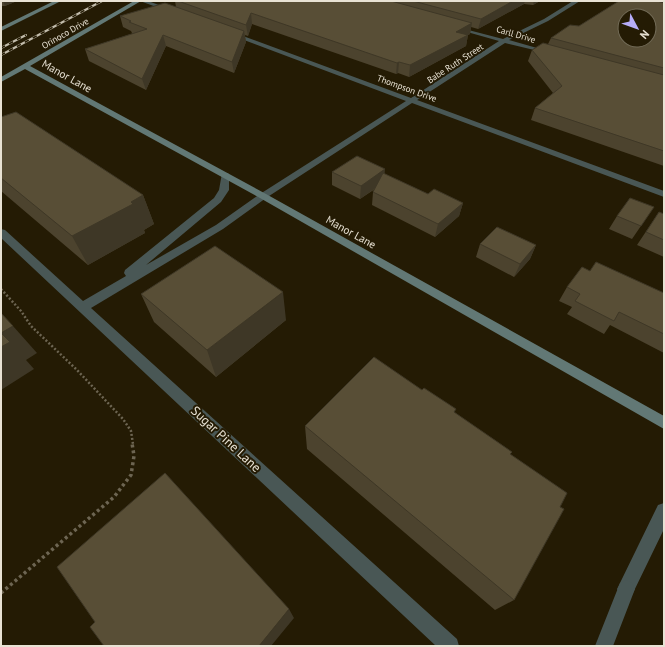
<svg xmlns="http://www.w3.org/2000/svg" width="665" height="647" viewBox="0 0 665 647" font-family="'PT Sans',sans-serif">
  <rect width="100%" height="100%" fill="#241b04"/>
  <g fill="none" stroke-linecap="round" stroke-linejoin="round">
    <path stroke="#6d6552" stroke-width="2.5" stroke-dasharray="2 2" stroke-linecap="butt" d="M 1,289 L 21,311 L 31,326 L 77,370 L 123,419 L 131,431 L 133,444"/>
    <path stroke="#6d6552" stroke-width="3.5" stroke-dasharray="3 3" stroke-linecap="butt" d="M 1,593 L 114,497 L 131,475 L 134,456 L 132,443"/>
    <path fill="#495755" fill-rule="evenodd" d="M 664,503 L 664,529 L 632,595 L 626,598 L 620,595 L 617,589 L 620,583 L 658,505 Z"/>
    <path fill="#495755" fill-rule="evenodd" d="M 140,1 L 148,1 L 175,11 L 170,12 Z
      M 573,1 L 580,1 L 548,21 L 509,40 L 551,52 L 551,54 L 505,43 L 417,100 L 664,191 L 664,197 L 412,103 L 266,198 L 223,229 L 91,308 L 457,639 L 459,646 L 436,646 L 1,238 L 1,229 L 5,230 L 83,301 L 126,276 L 124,273 L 125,270 L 214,198 L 219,190 L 222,173 L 228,173 L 229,175 L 229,190 L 221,202 L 146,265 L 216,225 L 260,194 L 406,101 L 228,34 L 228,32 L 232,32 L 411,98 L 499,41 L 453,28 L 453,26 L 503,39 L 544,19 Z
      M 626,580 L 632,583 L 635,589 L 613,646 L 595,646 L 620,583 Z"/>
    <path fill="#627875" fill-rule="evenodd" d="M 54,1 L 61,1 L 1,31 L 1,27 Z
      M 134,1 L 141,1 L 30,66 L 266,194 L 664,416 L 664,429 L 260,198 L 25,69 L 1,82 L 1,77 Z"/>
    <defs>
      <path id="rail" d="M 1,48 L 26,35
        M 1,55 L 102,1"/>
    </defs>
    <use href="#rail" stroke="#c2bcac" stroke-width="2"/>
    <use href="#rail" stroke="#241b04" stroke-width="1.5" stroke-dasharray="4.5" stroke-linecap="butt"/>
  </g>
  <path fill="#4c432e" d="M 1,1 L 17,1 L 5,6 L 1,6 Z
    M 175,1 L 540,1 L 533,5 L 524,4 L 478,29 L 471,27 L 470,34 L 468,35 L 466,46 L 409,77 L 398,73 L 396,74 L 252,24 L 248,36 L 245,35 L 246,42 L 234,73 L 166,46 L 146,90 L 89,61 L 85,49 L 134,33 L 132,33 L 131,31 L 123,27 L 120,16 L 176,7 Z
    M 619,1 L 664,1 L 664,166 L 531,120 L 535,108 L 553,93 L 528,61 L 532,50 L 548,44 L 551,38 L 579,26 Z
    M 1,117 L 143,195 L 154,224 L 144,230 L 145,233 L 88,265 L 1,191 Z
    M 332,172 L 385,174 L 428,194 L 463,203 L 459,216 L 435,237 L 372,205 L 373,192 L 375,189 L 360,199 L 332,185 Z
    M 659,212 L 664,214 L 664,257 L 637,245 Z
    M 617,216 L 645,220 L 632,239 L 609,229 Z
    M 480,244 L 536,245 L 530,259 L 514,277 L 476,257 Z
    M 590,271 L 664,293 L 664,353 L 610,325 L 604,334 L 567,314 L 572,307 L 559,301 L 567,287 Z
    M 141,294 L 286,320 L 216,377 L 154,322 Z
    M 455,413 L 510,454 L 560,507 L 514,600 L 495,610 L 307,449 L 305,426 Z"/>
  <path fill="#3e3726" d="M 3,1 L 17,1 L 5,6 Z
    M 513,1 L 525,1 L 524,4 L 478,29 L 481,19 Z
    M 534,1 L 540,1 L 533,5 Z
    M 251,13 L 252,24 L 248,36 L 246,25 Z
    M 472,23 L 470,34 L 468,35 L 466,46 L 409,77 L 410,65 L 456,32 Z
    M 244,31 L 246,42 L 234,73 L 232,62 Z
    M 163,35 L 166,46 L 146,90 L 142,79 Z
    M 399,62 L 398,73 L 396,74 L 397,63 Z
    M 385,169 L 384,182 L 360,199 L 361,186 Z
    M 143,195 L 154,224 L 144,230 L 145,233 L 88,265 L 72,236 Z
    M 463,203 L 459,216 L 435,237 L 438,224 Z
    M 536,245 L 530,259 L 514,277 L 520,264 Z
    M 283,292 L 286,320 L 216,377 L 207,350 Z
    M 13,326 L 37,353 L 26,360 L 34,369 L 1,390 L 1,333 Z
    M 289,609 L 294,618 L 271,646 L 259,646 Z"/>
  <path fill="#584e36" stroke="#3e3726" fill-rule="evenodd" d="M 178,1 L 391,1 L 472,23 L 456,32 L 468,35 L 410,65 L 399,62 L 397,63 L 251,13 L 246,25 Z
    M 413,1 L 513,1 L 481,19 Z
    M 619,1 L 657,1 L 664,3 L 664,68 L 551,38 L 570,25 L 579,26 ZM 625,16 L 649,16 L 649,40 L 625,40 Z
    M 165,3 L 244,31 L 232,62 L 163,35 L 142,79 L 85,49 L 147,29 L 129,22 L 131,21 L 120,16 Z
    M 543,43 L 664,75 L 664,151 L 535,108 L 562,86 L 532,50 Z
    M 16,112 L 143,195 L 131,202 L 133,204 L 72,236 L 1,178 L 1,117 Z
    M 357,156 L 385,169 L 361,186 L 332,172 Z
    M 383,173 L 428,194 L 434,189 L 463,203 L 438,224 L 373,192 Z
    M 630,198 L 654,207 L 641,226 L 617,216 Z
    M 659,212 L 664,214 L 664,240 L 646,232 Z
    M 497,227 L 536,245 L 520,264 L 480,244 Z
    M 215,246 L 283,292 L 207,350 L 141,294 Z
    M 596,262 L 664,293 L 664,334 L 619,312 L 614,321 L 575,301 L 580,294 L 567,287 L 582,267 L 590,271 Z
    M 1,313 L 13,326 L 1,333 L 10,342 L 1,347 Z
    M 374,357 L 422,390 L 424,388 L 456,409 L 454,412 L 512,452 L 510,454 L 567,493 L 560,507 L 564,509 L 514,600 L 305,426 Z
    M 165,473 L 289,609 L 259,646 L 104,646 L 90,627 L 95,622 L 57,567 Z"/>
  <g text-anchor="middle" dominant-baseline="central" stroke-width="4" stroke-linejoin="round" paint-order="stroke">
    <g font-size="9" fill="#e8e2d4" stroke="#241b04">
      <text transform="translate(65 33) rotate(-30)">Orinoco Drive</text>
      <text transform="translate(516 34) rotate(16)">Carll Drive</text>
      <text transform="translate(455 63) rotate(-33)">Babe Ruth Street</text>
      <text transform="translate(407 88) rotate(20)">Thompson Drive</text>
    </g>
    <g font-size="11" fill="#e8e2d4" stroke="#241b04">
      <text transform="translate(67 76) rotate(29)">Manor Lane</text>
      <text transform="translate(351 232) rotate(29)">Manor Lane</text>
    </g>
    <g font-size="13" fill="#e8e2d4" stroke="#241b04">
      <text transform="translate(226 439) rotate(43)">Sugar Pine Lane</text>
    </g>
  </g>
  <rect width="665" height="647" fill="none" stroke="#e8e2d4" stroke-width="4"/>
  <g transform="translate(637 28) rotate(131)"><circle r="19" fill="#241b04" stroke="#726b57"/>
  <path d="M0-3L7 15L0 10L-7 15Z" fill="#b6acf8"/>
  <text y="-6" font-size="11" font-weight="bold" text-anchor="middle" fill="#e8e2d4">N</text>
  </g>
</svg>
